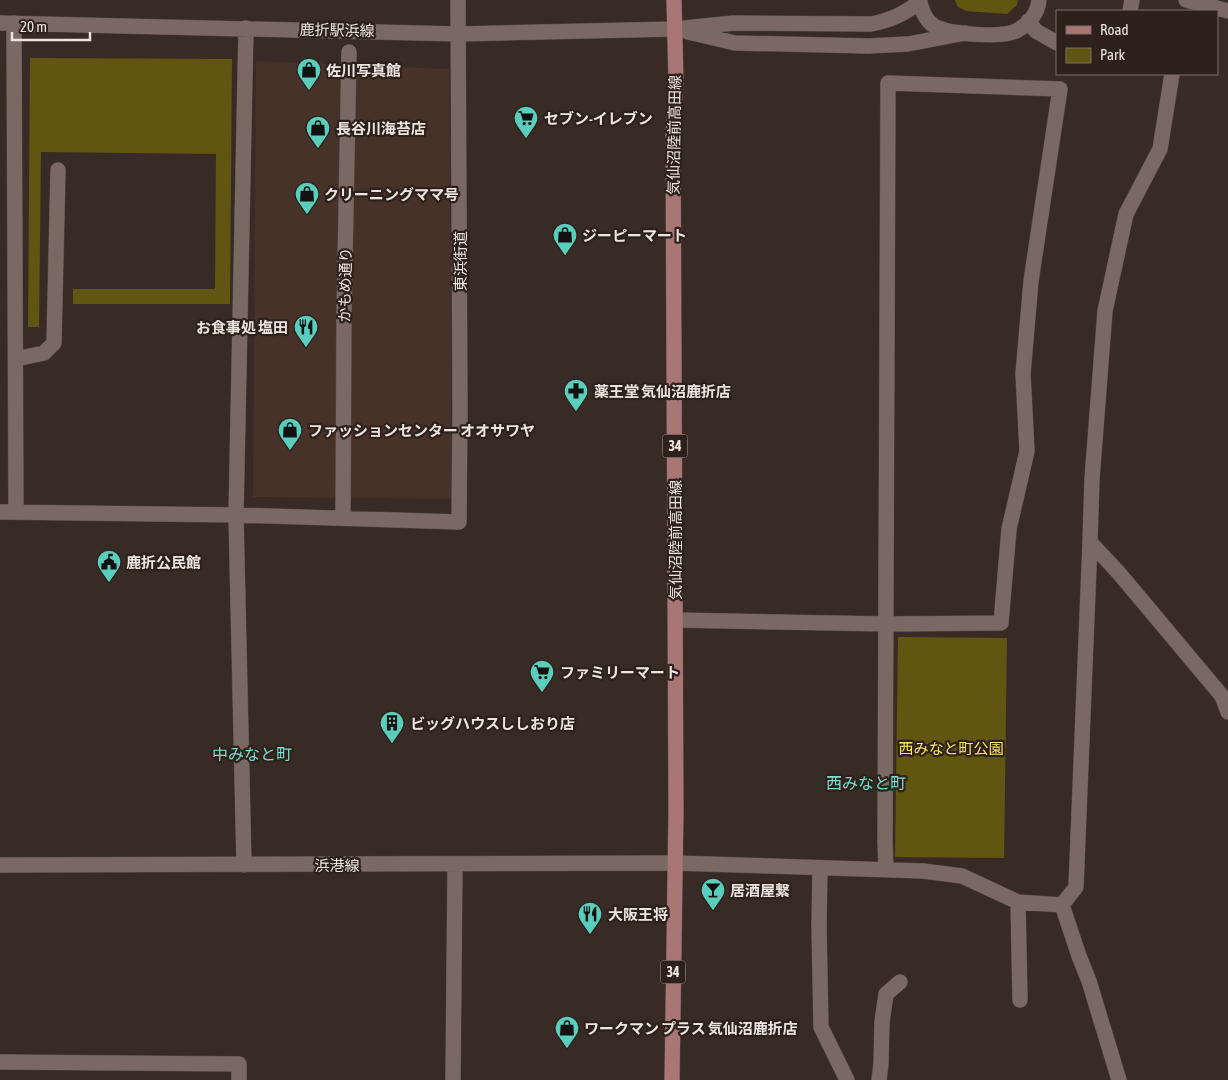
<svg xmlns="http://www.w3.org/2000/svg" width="1228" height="1080" viewBox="0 0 1228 1080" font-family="'Asap Condensed','Noto Sans JP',sans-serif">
  <rect width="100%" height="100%" fill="#382b25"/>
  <path fill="#463229" d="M 256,61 L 449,69 L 452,499 L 253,497 Z"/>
  <path fill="#605611" d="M 955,0 L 1018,0 L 1017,5 L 1007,14 L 966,11 L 958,7 Z
    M 30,58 L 232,59 L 230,304 L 73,304 L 73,289 L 215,289 L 216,154 L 41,152 L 39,327 L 28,327 Z
    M 898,637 L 1007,638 L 1004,858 L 895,857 Z"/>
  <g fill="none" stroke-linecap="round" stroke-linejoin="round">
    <defs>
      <path id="minor" d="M 919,0 C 922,10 925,20 934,26 C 949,34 1003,39 1018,30 C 1029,24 1038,13 1039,0
        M 1186,0 L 1228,11
        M 1130,11 L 1132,0
        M 1028,21 L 1036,31 L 1057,43
        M 0,23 L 459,34 L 674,29 L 734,23 L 871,24 C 892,20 903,14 920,2
        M 14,23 L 16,512
        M 688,32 L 735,43 L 868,46 L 908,44 L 965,33
        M 16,359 L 44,353 L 54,343 L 58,170
        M 0,512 L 236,515 L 459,522 L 460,410 L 458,0
        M 343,518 L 344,314 L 349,52
        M 1090,542 L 1118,572 L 1222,696 L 1228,712
        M 676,620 L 887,624 L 1001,623 L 1009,529 L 1027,451 L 1023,374 L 1031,281 L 1060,89 L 888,83 L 885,842 L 886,870
        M 0,865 L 675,863 L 923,871 L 962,876 L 1018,902 L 1062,905 L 1079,956 L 1089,981 L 1119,1080
        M 244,865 L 236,515 L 246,28
        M 820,868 L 819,926 L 821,1027 L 847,1080
        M 1018,902 L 1020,1000
        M 1062,905 L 1076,887 L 1090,542 L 1092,479 L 1105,311 L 1126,214 L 1160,149 L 1172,74
        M 0,1062 L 239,1064 L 239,1080
        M 453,1080 L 455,864
        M 879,1080 L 881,1064 L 882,1022 L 886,994 L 900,982"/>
      <path id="major" d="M 672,1080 L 676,811 L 673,135 L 676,81 L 674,0"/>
    </defs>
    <use href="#minor" stroke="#554945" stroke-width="16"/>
    <use href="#major" stroke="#554945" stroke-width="16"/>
    <use href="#minor" stroke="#796962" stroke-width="15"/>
    <use href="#major" stroke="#aa7675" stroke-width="15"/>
  </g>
  <defs>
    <symbol id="shop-pin" viewBox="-11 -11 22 30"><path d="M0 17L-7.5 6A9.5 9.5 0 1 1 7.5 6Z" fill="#5acebd" stroke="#2e211b"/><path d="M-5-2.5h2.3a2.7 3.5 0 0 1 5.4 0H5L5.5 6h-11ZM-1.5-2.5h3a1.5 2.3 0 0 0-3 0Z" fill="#111"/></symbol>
    <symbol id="supermarket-pin" viewBox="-11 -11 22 30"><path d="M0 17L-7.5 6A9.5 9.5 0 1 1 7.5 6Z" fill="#5acebd" stroke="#2e211b"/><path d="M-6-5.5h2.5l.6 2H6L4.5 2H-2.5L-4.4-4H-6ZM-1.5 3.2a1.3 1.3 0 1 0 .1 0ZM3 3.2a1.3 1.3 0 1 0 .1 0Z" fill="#111"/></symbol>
    <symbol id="restaurant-pin" viewBox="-11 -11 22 30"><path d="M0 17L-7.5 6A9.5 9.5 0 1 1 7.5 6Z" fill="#5acebd" stroke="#2e211b"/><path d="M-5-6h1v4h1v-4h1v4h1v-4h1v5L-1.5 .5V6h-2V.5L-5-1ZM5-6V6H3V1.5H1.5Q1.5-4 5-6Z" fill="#111"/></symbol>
    <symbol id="pharmacy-pin" viewBox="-11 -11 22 30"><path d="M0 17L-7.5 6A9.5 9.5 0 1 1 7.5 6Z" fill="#5acebd" stroke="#2e211b"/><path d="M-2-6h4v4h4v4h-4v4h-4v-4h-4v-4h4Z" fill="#111"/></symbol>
    <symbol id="civic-pin" viewBox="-11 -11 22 30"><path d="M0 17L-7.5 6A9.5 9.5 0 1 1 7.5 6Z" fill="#5acebd" stroke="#2e211b"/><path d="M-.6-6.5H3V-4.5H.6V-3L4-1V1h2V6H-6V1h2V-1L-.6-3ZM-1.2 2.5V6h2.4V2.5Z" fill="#111"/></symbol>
    <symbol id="building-pin" viewBox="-11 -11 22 30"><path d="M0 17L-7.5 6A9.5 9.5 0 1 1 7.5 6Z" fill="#5acebd" stroke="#2e211b"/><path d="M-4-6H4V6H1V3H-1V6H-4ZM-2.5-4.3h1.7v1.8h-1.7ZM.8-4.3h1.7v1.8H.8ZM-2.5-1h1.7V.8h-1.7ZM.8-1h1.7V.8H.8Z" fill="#111"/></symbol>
    <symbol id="bar-pin" viewBox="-11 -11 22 30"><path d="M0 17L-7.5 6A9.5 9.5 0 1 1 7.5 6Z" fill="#5acebd" stroke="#2e211b"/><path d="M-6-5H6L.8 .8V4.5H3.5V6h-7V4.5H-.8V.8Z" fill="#111"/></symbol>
  </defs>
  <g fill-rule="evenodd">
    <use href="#shop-pin" x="295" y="56" width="28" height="38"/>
    <use href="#supermarket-pin" x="512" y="104" width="28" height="38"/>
    <use href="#shop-pin" x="304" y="114" width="28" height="38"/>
    <use href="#shop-pin" x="293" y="180" width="28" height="38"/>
    <use href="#shop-pin" x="551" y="221" width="28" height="38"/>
    <use href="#restaurant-pin" x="292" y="313" width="28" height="38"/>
    <use href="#pharmacy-pin" x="562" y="377" width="28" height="38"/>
    <use href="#shop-pin" x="276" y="416" width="28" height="38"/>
    <use href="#civic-pin" x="95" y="548" width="28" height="38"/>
    <use href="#supermarket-pin" x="528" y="658" width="28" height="38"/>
    <use href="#building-pin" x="378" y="709" width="28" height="38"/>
    <use href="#bar-pin" x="699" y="876" width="28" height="38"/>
    <use href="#restaurant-pin" x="576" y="900" width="28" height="38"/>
    <use href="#shop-pin" x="553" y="1014" width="28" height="38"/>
  </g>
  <g text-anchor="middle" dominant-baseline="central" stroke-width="4.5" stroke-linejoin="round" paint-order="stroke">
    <g fill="#2e211b" stroke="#b4aaa5" stroke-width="1">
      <rect x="662.5" y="434.5" width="25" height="23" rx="4"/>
      <rect x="660.5" y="960.5" width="25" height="23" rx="4"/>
    </g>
    <g font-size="14" font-weight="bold" fill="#ede4e0">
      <text x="675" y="446">34</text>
      <text x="673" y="972">34</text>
    </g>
    <g font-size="15" fill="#ede4e0" stroke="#2e211b">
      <text transform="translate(337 30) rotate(1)">鹿折駅浜線</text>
      <text transform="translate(674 135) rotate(-89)">気仙沼陸前高田線</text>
      <text transform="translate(460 261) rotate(-90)">東浜街道</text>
      <text transform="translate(345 285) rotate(-89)">かもめ通り</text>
      <text transform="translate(675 540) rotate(-90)">気仙沼陸前高田線</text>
      <text x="337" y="865">浜港線</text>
    </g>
    <g font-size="15" font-weight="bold" fill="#ede4e0" stroke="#2e211b" text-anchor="start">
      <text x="326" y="70">佐川写真館</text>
      <text x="544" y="118">セブン-イレブン</text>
      <text x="336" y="128">長谷川海苔店</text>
      <text x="324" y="194">クリーニングママ号</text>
      <text x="582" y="235">ジーピーマート</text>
      <text x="288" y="327" text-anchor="end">お食事処 塩田</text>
      <text x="594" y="391">薬王堂 気仙沼鹿折店</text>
      <text x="308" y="430">ファッションセンター オオサワヤ</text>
      <text x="126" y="562">鹿折公民館</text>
      <text x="560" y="672">ファミリーマート</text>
      <text x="410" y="723">ビッグハウスししおり店</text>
      <text x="730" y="890">居酒屋繋</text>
      <text x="608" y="914">大阪王将</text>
      <text x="584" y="1028">ワークマン プラス 気仙沼鹿折店</text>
    </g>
    <g font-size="15" fill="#fbe764" stroke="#2e211b">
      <text x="951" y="748">西みなと町公園</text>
    </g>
    <g font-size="16" fill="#77dfcf" stroke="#2e211b">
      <text x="252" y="754">中みなと町</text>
      <text x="866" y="783">西みなと町</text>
    </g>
  </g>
  <rect x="1056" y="10" width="162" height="65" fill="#2e211b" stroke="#7a6f6a"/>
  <rect x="1066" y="26" width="25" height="8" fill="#aa7675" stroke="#7a6f6a"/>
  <text x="1100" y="35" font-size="15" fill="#ede4e0">Road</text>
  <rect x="1066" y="48" width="25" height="15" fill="#605611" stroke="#7a6f6a"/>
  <text x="1100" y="60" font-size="15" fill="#ede4e0">Park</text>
  <path d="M12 32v8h78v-8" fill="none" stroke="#ede4e0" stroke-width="2.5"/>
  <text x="20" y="32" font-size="15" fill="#ede4e0" stroke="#2e211b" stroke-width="4" paint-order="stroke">20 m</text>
</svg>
